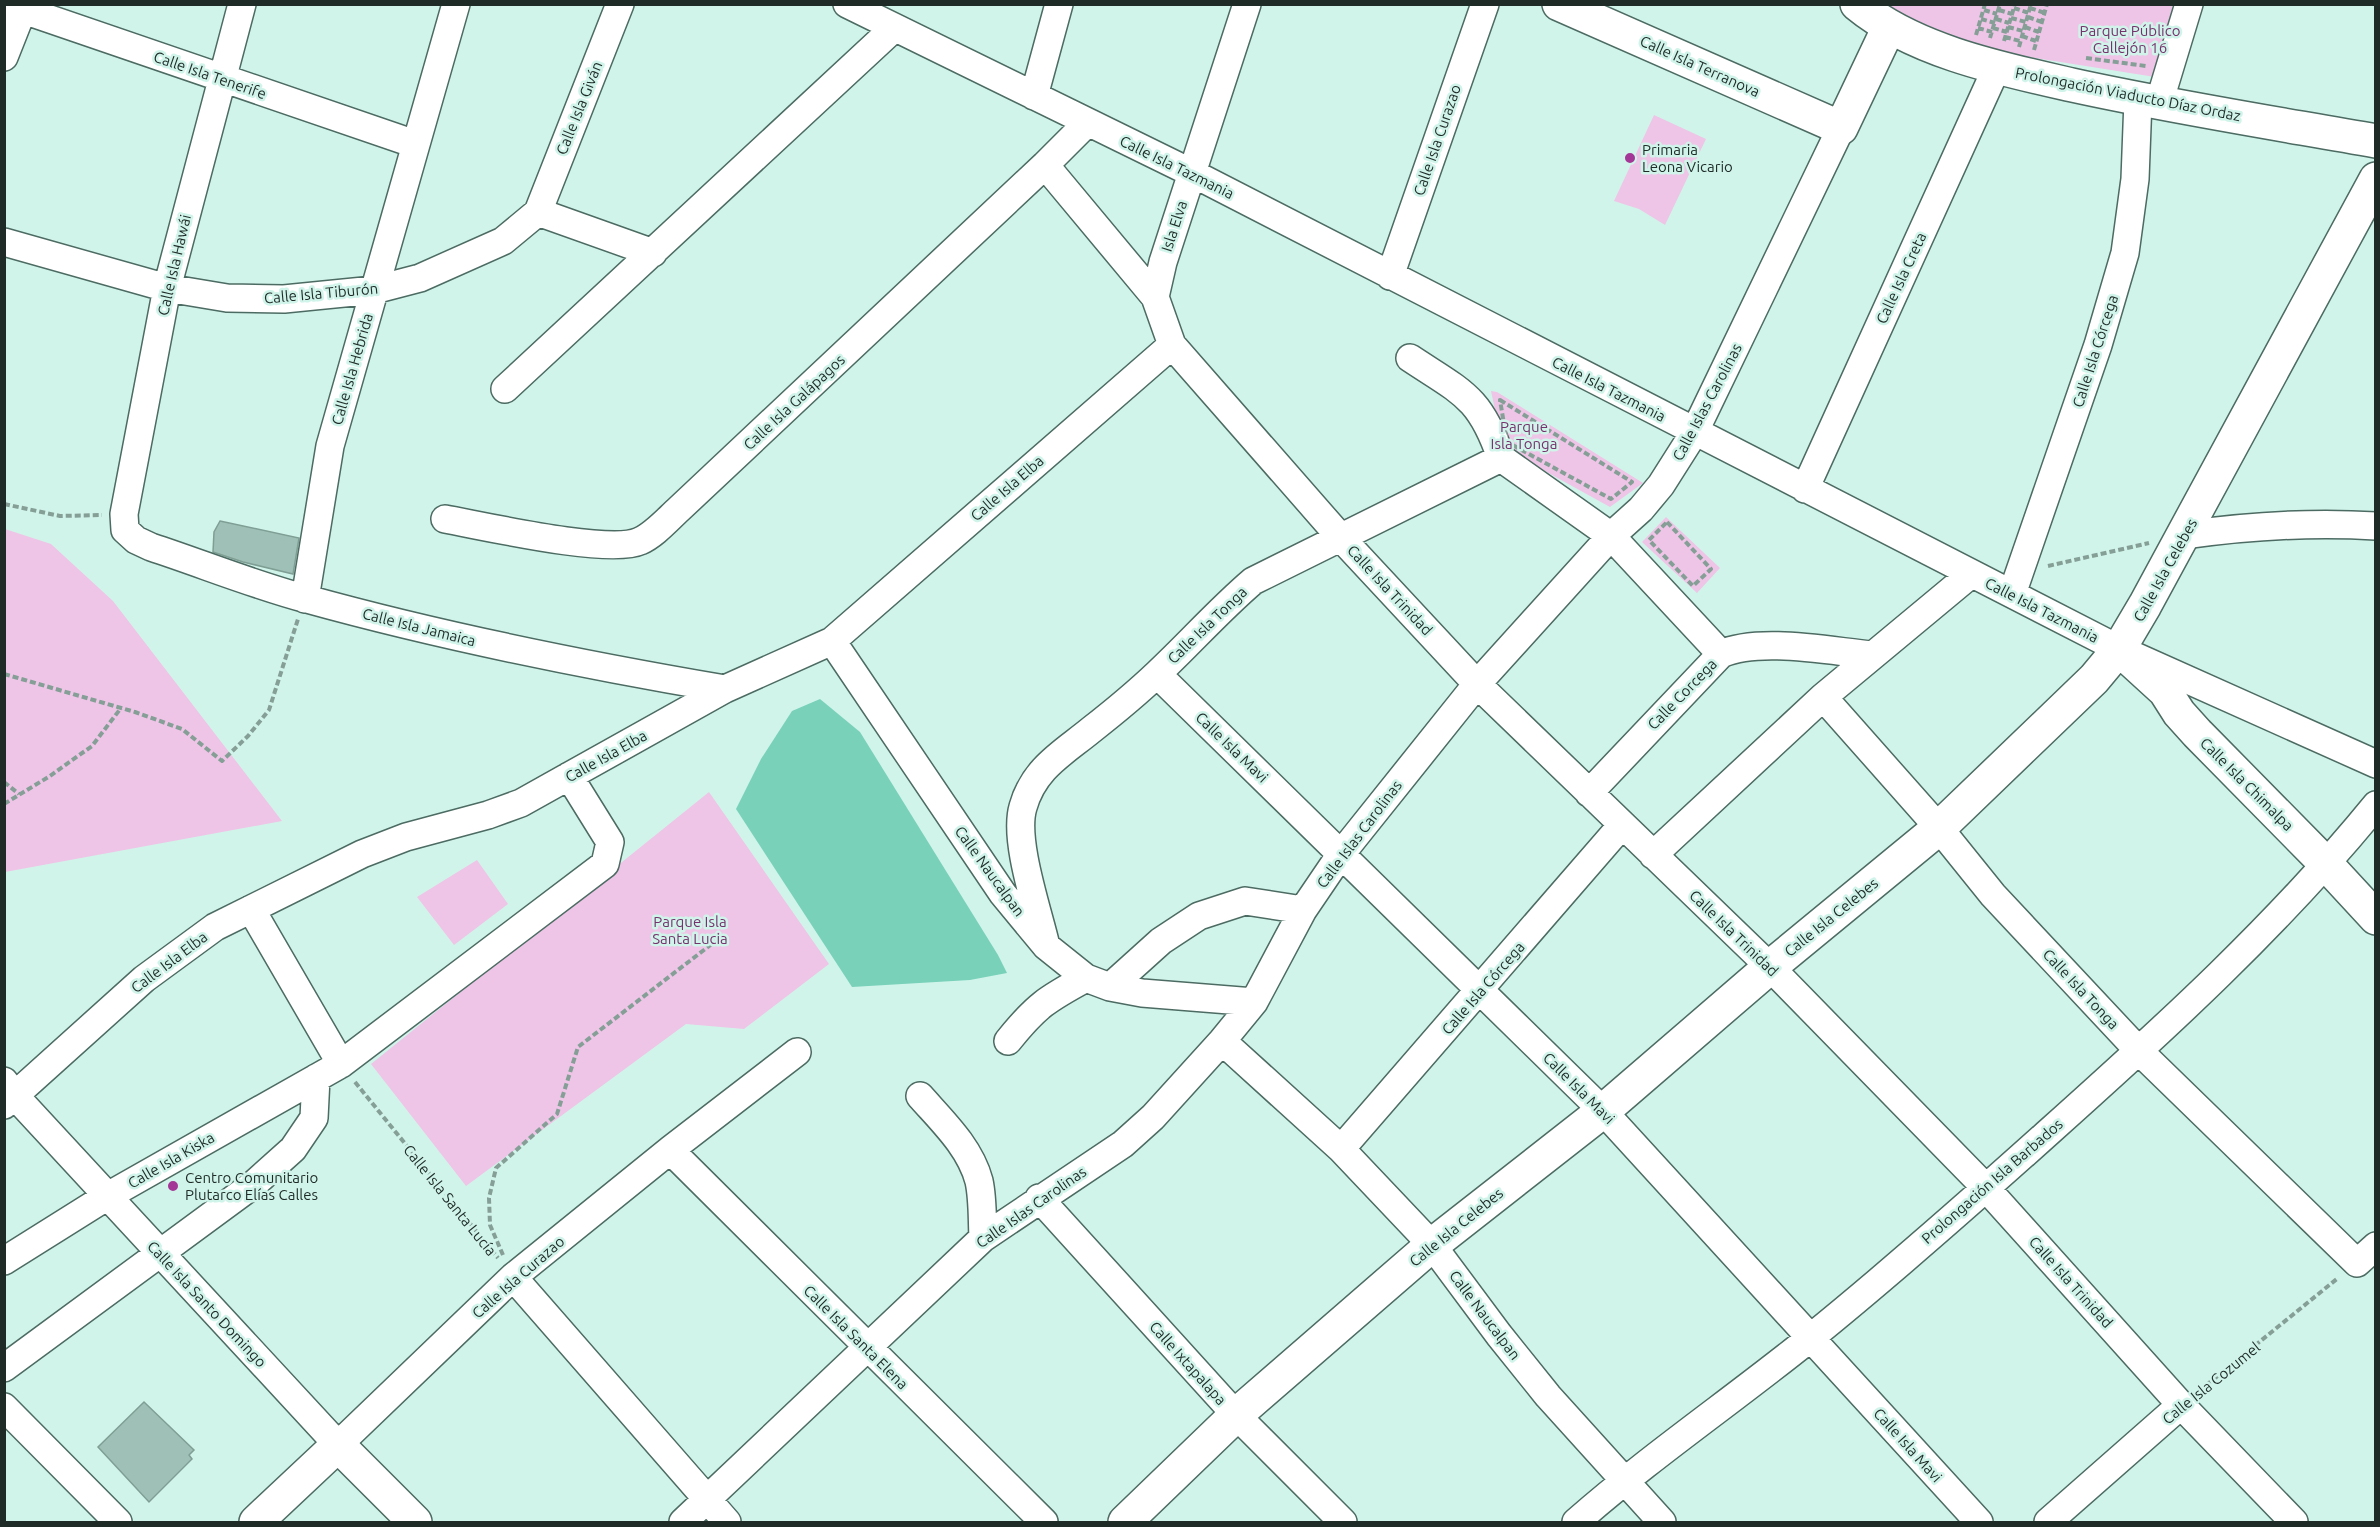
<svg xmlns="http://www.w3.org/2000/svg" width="2380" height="1527" viewBox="0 0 2380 1527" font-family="Ubuntu,sans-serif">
  <rect width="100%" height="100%" fill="#d1f4ea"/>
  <path fill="#eec5e6" d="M 1881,5 L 2173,5 L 2155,77 L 1960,46 Z
    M 1654,115 L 1706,139 L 1665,225 L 1639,209 L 1614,201 Z
    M 1491,391 L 1497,392 L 1643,483 L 1610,507 L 1503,448 Z
    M 1666,517 L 1720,568 L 1697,593 L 1642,542 Z
    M 5,529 L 51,544 L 113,601 L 282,821 L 5,872 Z
    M 709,792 L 829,964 L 744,1029 L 686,1024 L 466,1186 L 371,1064 Z
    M 477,860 L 508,904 L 454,945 L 417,897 Z"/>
  <path fill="#79d1ba" d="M 820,699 L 860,732 L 998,955 L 1007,973 L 970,980 L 852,987 L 736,809 L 761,759 L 792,711 Z"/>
  <path fill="#9fc0b6" stroke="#7f9f95" stroke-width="1.5" d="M 220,521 L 299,538 L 293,574 L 243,562 L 213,552 L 214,532 Z
    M 144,1402 L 194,1450 L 189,1455 L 192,1459 L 149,1502 L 98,1447 Z"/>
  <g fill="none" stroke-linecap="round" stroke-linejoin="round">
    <defs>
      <path id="street" d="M 6,4 L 415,144
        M 242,4 L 167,288 L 124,514 L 125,530 L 136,540 L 151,547 C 203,564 254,585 307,599 C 444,637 584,665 725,689
        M 847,4 L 1192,173 L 2119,649 L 2376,764
        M 1247,4 L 1163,262 L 1155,297 L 1172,345 L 1342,539 L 1477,684 L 1770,967 L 1986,1188 L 2181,1405 L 2294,1522
        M 4,57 L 25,4
        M 1034,96 L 1059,4
        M 2159,103 L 2189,4
        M 1045,165 L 1155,297
        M 538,212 L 620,4
        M 4,242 L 167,288 L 227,298 L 284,299 L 374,290 L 420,278 L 503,241 L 538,212 L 653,253
        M 1390,276 L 1485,4
        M 1410,358 C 1461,392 1480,396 1501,458
        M 505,389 L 893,29
        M 1501,458 L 1611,536 L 1721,654
        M 1805,489 L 1997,67
        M 445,519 C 484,526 610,555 640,541 C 654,535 668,519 679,509 L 1045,165 L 1087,123
        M 2185,535 C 2248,526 2311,522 2376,526
        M 2012,594 L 2098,345 L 2125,253 L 2135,179 L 2138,100
        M 305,599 L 330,446 L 456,4
        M 832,641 L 1003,894 L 1046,946 L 1086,978 L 1110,987 L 1142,993 L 1254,1002
        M 1157,674 L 1603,1111 L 1979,1522
        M 1823,697 L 1939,828 L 1993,895 L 2139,1051 L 2357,1263 L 2376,1246
        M 1589,793 L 1721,654 C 1759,637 1829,651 1872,655
        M 1653,855 L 1823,697 L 1971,574
        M 251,909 L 341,1064
        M 1046,946 C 1038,911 1013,840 1023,807 C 1034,768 1063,753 1091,730 C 1114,712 1137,693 1158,673 C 1190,643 1219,610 1253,581 L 1501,458
        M 1110,987 L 1161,941 L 1199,916 L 1245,901 L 1303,910
        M 1008,1041 C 1036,1006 1047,999 1086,978
        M 1222,1041 L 1341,1149 L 1432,1245 L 1499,1335 L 1548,1396 L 1662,1522
        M 4,1081 L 16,1097 L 338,1445 L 513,1277 L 670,1150 L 797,1052
        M 920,1096 C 942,1121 970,1147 979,1181 C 983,1199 982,1219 983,1238
        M 4,1105 L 144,979 L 215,927 L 362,854 L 406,837 L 488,815 L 521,803 L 725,689 L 832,641 L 1172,345
        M 1341,1149 L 1622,825
        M 670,1150 L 1044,1522
        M 1039,1198 L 1236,1415 L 1343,1522
        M 4,1261 L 106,1197 L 341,1064 L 605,864 L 610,842 L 569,776
        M 513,1277 L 727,1522
        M 4,1368 L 254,1184 L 293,1149 L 314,1118 L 316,1078
        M 4,1407 L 118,1522
        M 683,1522 L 983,1238 L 1123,1144 L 1153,1117 L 1222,1041 L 1254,1002 L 1303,910 L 1341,854 L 1477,684 L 1611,536 L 1641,509 L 1661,485 L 1694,433 L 1841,128
        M 1576,1522 C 1650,1457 1732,1401 1809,1339 C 1892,1272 1972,1201 2051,1130 C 2165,1028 2279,924 2376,805
        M 2048,1522 L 2181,1405"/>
      <path id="secondary" d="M 1559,4 L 1841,128 L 1889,27
        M 1857,4 C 1914,51 2001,69 2072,85 C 2172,107 2274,123 2376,141
        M 2119,649 L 2165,691 L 2179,713 L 2197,733 L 2327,865 L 2376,918
        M 256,1522 L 338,1445 L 415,1522
        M 1125,1522 L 1236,1415 L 1432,1245 L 1603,1111 L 1770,967 L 1939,828 L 2094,679 L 2119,649 L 2145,605 L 2376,179"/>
    </defs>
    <use href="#street" stroke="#4c6b62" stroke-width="30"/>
    <use href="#secondary" stroke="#4c6b62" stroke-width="36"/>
    <path stroke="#859f97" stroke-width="4" stroke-dasharray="6 3" stroke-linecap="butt" d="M 2014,8 L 2029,13
      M 2030,8 L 2045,13
      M 1984,10 L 1997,14
      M 1999,10 L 2012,14
      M 2028,17 L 2042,22
      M 2011,18 L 2026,22
      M 1981,19 L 1995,23
      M 1996,19 L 2009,23
      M 2008,27 L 2023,31
      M 2025,27 L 2039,32
      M 1978,28 L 1992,32
      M 1993,28 L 2007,32
      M 1976,35 L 1985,4
      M 2022,36 L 2036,41
      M 2005,37 L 2020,41
      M 1990,38 L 2000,4
      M 2004,41 L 2015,4
      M 2019,47 L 2031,4
      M 2034,50 L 2047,4
      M 2086,58 L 2146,66
      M 1500,400 L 1632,482 L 1611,499 L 1507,442 Z
      M 4,504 L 60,516 L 102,515
      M 1667,522 L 1711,569 L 1693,586 L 1649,540 Z
      M 2048,566 L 2149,543
      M 4,674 L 135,712 L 182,729 L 222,761 L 248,736 L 269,710 L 298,619
      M 4,782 L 19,794
      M 4,804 L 50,776 L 92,746 L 121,708
      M 355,1082 L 498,1258
      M 503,1255 L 490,1225 L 489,1198 L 496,1168 L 557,1114 L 578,1047 L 713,943
      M 2199,1391 L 2338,1278"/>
    <use href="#street" stroke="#fff" stroke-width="27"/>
    <use href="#secondary" stroke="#fff" stroke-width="33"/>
  </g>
  <g fill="#a33696" stroke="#d1f4ea" stroke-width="2">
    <circle cx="1630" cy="158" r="6"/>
    <circle cx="173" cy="1186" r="6"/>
  </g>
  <g text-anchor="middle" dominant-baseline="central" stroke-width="5" stroke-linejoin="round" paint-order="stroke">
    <g font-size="15" fill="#76326d" stroke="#d1f4ea">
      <text x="2130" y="30">Parque Público<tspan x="2130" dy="17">Callejón 16</tspan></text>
      <text x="1524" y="426">Parque<tspan x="1524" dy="17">Isla Tonga</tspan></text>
      <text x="690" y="921">Parque Isla<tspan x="690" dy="17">Santa Lucia</tspan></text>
    </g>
    <g font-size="15" fill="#1e2b27" stroke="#d1f4ea">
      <text transform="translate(1700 66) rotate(24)">Calle Isla Terranova</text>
      <text transform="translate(210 75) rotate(19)">Calle Isla Tenerife</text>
      <text transform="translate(2128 94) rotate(11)">Prolongación Viaducto Díaz Ordaz</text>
      <text transform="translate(579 108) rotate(-68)">Calle Isla Giván</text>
      <text transform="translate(1437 140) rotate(-71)">Calle Isla Curazao</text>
      <text transform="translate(1177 167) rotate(26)">Calle Isla Tazmania</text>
      <text transform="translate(1174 226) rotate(-72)">Isla Elva</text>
      <text transform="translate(174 265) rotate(-77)">Calle Isla Hawái</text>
      <text transform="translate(1901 278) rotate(-65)">Calle Isla Creta</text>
      <text transform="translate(321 293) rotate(-5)">Calle Isla Tiburón</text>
      <text transform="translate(2095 351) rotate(-72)">Calle Isla Córcega</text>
      <text transform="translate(352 369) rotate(-74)">Calle Isla Hebrida</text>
      <text transform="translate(1609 389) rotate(27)">Calle Isla Tazmania</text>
      <text transform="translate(794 402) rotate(-43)">Calle Isla Galápagos</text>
      <text transform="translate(1707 402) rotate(-62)">Calle Islas Carolinas</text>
      <text transform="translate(1007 488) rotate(-41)">Calle Isla Elba</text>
      <text transform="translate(2165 570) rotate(-61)">Calle Isla Celebes</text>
      <text transform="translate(1390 590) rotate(47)">Calle Isla Trinidad</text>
      <text transform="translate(2042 610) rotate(27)">Calle Isla Tazmania</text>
      <text transform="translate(1207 625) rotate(-44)">Calle Isla Tonga</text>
      <text transform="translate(419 627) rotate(14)">Calle Isla Jamaica</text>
      <text transform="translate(1682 694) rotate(-46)">Calle Corcega</text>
      <text transform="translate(1232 747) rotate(44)">Calle Isla Mavi</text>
      <text transform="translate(606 756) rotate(-29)">Calle Isla Elba</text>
      <text transform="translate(2247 784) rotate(45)">Calle Isla Chimalpa</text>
      <text transform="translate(1359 834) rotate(-53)">Calle Islas Carolinas</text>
      <text transform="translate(990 871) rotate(54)">Calle Naucalpan</text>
      <text transform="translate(1831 917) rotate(-39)">Calle Isla Celebes</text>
      <text transform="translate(1734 933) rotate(44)">Calle Isla Trinidad</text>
      <text transform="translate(169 962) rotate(-37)">Calle Isla Elba</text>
      <text transform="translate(1483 988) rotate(-49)">Calle Isla Córcega</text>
      <text transform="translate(2081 989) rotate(47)">Calle Isla Tonga</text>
      <text transform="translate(1579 1088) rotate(45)">Calle Isla Mavi</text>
      <text transform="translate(171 1160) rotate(-30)">Calle Isla Kiska</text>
      <text transform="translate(1992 1181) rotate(-41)">Prolongación Isla Barbados</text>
      <text transform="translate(450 1200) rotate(51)">Calle Isla Santa Lucía</text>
      <text transform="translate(1031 1207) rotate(-35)">Calle Islas Carolinas</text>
      <text transform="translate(1456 1227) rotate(-39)">Calle Isla Celebes</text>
      <text transform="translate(518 1277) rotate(-41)">Calle Isla Curazao</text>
      <text transform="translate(2071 1282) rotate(48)">Calle Isla Trinidad</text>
      <text transform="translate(207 1304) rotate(47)">Calle Isla Santo Domingo</text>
      <text transform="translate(1485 1315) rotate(53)">Calle Naucalpan</text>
      <text transform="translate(856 1337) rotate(45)">Calle Isla Santa Elena</text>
      <text transform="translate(1188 1363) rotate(48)">Calle Ixtapalapa</text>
      <text transform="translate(2211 1383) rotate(-39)">Calle Isla Cozumel</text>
      <text transform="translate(1908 1445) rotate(48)">Calle Isla Mavi</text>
    </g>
    <g font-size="15" fill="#1e2b27" stroke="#d1f4ea" text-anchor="start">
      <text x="1642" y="149">Primaria<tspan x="1642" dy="17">Leona Vicario</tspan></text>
      <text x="185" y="1177">Centro Comunitario<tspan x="185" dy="17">Plutarco Elías Calles</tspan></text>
    </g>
  </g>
  <rect width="2380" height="1527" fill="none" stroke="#1e2b27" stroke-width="12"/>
</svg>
